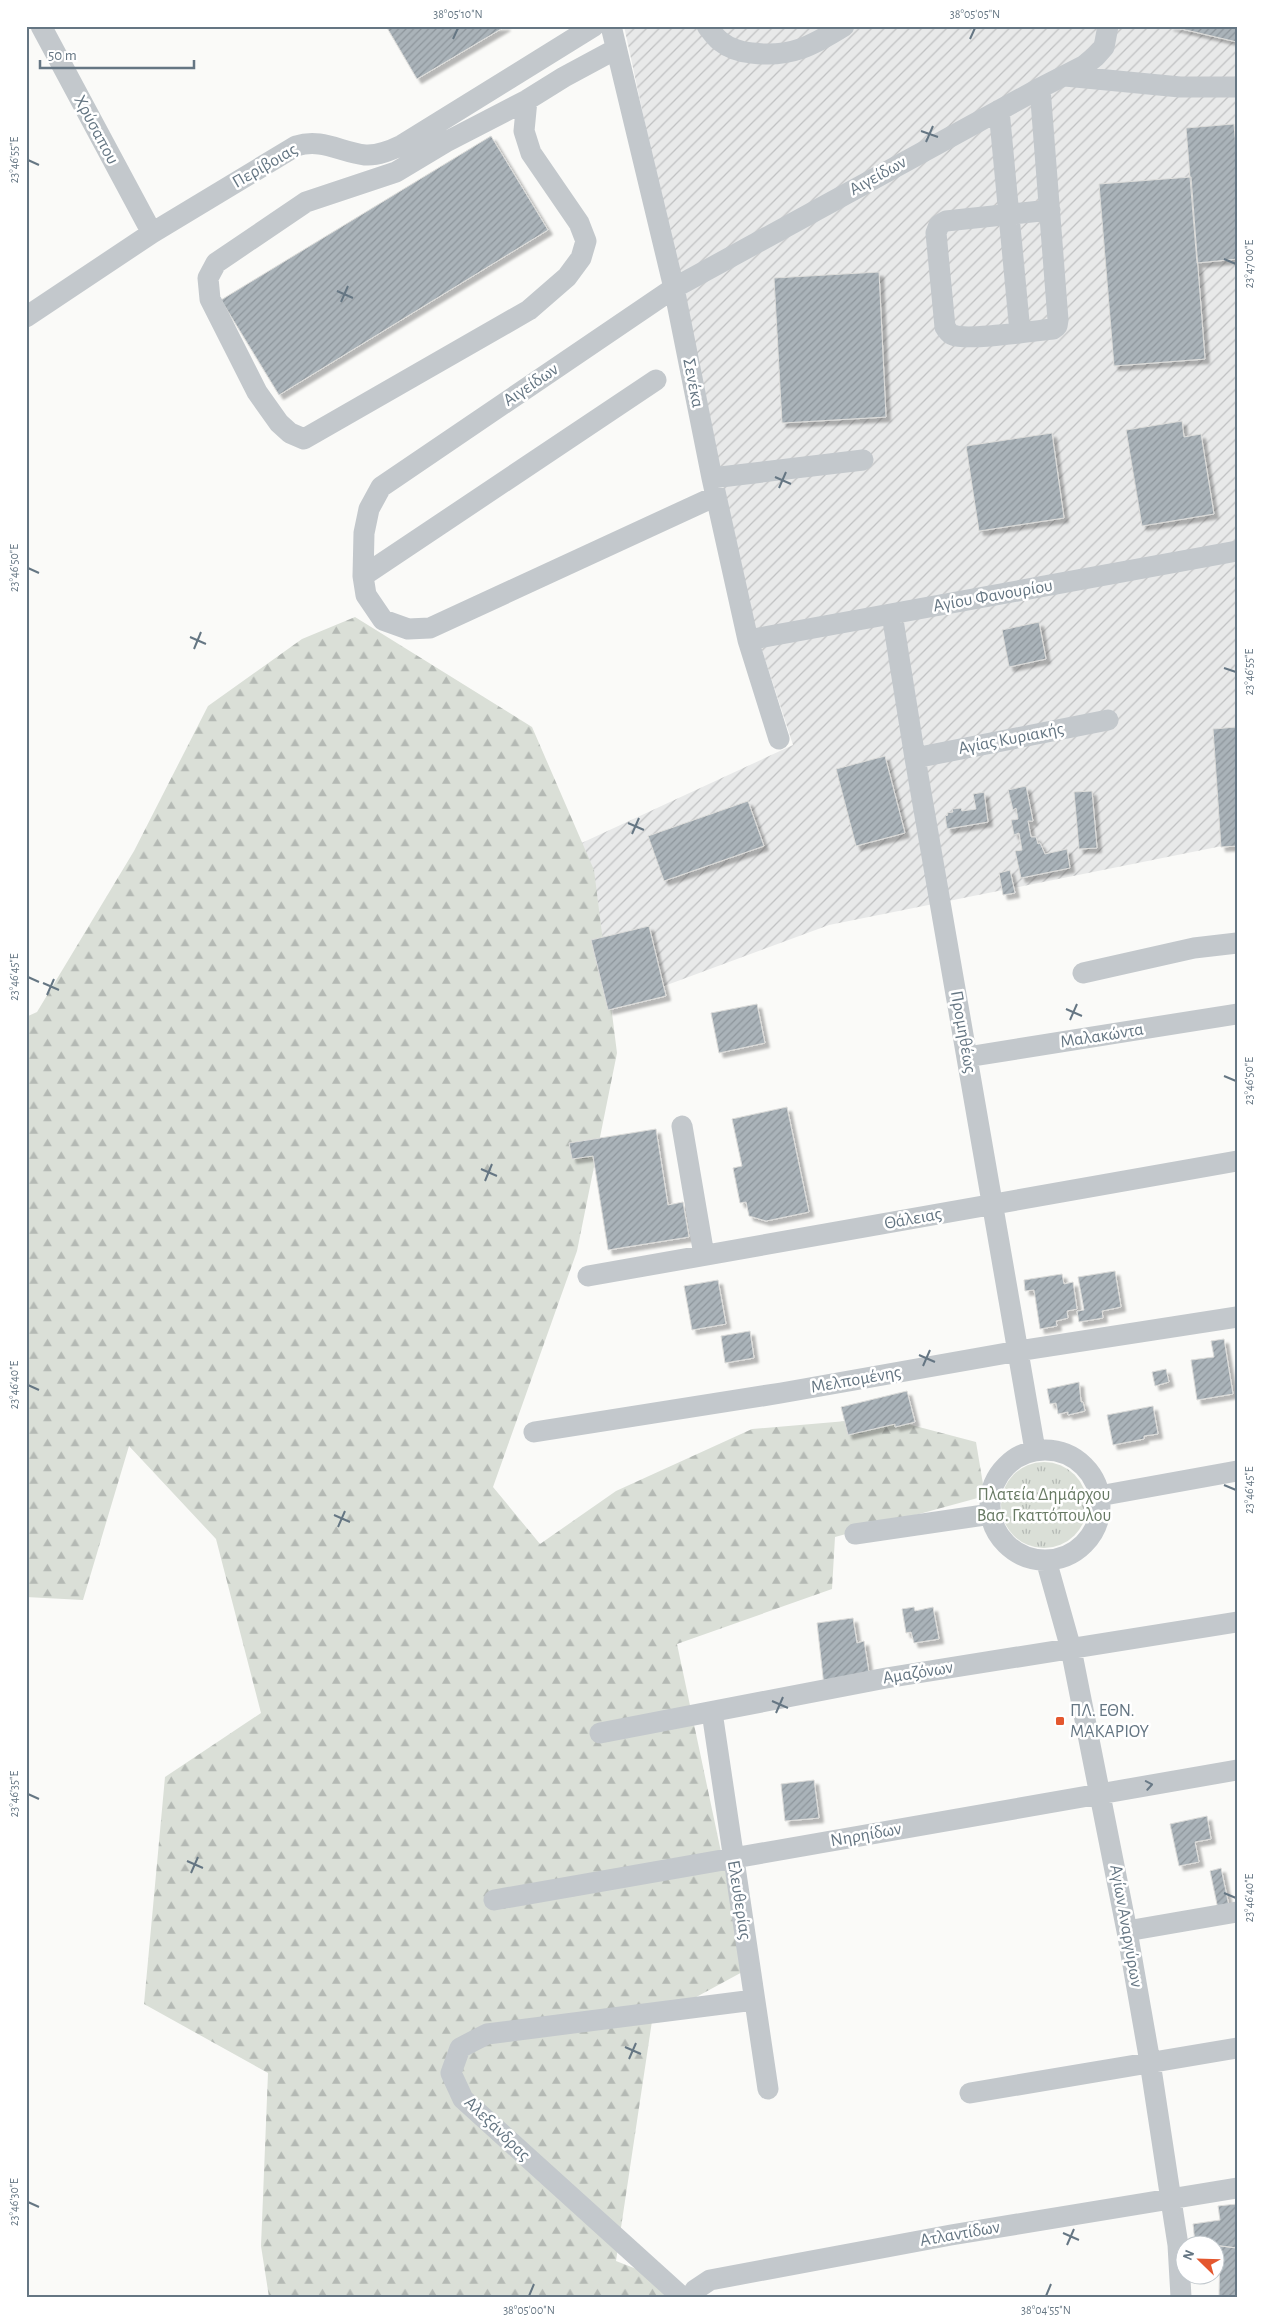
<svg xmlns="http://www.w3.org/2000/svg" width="1263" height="2323" viewBox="0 0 1263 2323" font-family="'Alegreya Sans',sans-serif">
  <defs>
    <pattern id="industrial-furrows" width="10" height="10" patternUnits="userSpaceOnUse" patternTransform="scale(1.25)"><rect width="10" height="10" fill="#e8e9e9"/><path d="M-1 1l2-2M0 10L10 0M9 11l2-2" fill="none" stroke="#c0c1c2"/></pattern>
    <pattern id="grass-tufts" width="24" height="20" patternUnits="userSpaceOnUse" patternTransform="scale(1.25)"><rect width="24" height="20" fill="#dadfd7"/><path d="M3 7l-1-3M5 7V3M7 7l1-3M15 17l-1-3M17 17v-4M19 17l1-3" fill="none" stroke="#b4b9b4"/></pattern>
    <pattern id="forest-firs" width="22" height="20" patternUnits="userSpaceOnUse" patternTransform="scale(1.25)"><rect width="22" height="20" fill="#dadfd7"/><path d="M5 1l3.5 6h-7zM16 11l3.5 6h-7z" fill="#b4b9b4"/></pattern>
    <pattern id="building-hatch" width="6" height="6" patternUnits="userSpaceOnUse" patternTransform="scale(1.25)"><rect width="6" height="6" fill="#aab3b9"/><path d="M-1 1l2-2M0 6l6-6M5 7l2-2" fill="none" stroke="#8e969c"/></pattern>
    <filter id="shadow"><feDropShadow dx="4.5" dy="4.5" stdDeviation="1" flood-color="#0004"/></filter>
  </defs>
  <rect width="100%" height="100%" fill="#fafaf8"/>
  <path fill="url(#industrial-furrows)" d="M 624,26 L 1237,26 L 1237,843 L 829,925 L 586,1015 L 560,853 L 793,745 L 751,616 Z"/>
  <path fill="url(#grass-tufts)" d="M1001 1505a43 43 0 1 1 86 0a43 43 0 1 1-86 0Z"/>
  <path fill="url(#forest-firs)" d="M 355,617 L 532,727 L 594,870 L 617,1053 L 577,1251 L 493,1487 L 540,1544 L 616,1491 L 752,1429 L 870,1419 L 900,1422 L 976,1442 L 985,1496 L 835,1537 L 832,1589 L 677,1644 L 746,1970 L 652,2021 L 616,2261 L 675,2284 L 672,2297 L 269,2297 L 261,2246 L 268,2073 L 144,2004 L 165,1777 L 261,1713 L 216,1539 L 129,1446 L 83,1600 L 26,1597 L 26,1017 L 37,1012 L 134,851 L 208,706 L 302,639 Z"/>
  <path fill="url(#building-hatch)" stroke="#dcdcda" filter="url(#shadow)" d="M 386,26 L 506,26 L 417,79 Z
    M 1169,26 L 1237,26 L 1237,42 Z
    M 1234,124 L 1237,160 L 1237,259 L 1197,263 L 1186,128 Z
    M 491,136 L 548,230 L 279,395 L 221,300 Z
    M 1191,177 L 1205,359 L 1114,366 L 1099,184 Z
    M 879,272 L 886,417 L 782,423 L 774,278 Z
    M 1182,421 L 1184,437 L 1201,434 L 1214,514 L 1142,526 L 1126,430 Z
    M 1052,433 L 1064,518 L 979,531 L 966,446 Z
    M 1039,622 L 1046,659 L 1009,667 L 1002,630 Z
    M 1237,727 L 1237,846 L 1221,847 L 1213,729 Z
    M 885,756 L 905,833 L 856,846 L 836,769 Z
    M 1026,786 L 1033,821 L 1028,821 L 1031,837 L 1036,837 L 1038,844 L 1040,843 L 1045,854 L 1067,849 L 1070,868 L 1021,878 L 1015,851 L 1022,850 L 1019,833 L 1014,835 L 1011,820 L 1018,819 L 1016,808 L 1013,810 L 1008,790 Z
    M 1092,791 L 1097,848 L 1079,849 L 1074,792 Z
    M 984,792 L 988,822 L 947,829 L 945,816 L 948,815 L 947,813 L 953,812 L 952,809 L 961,808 L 962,811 L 976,809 L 973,794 Z
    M 748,801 L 764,846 L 664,881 L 648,836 Z
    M 1010,870 L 1015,893 L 1003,895 L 999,873 Z
    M 649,926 L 666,996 L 608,1010 L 591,940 Z
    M 757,1004 L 765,1043 L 719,1053 L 711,1013 Z
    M 787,1107 L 809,1212 L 766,1221 L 749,1216 L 746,1202 L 740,1203 L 733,1168 L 742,1166 L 732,1119 Z
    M 656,1129 L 668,1205 L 683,1202 L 689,1237 L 608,1250 L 593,1156 L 572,1159 L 569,1143 Z
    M 1115,1271 L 1121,1307 L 1102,1311 L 1103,1318 L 1079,1322 L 1077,1311 L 1084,1310 L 1078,1277 Z
    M 1062,1274 L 1064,1284 L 1073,1282 L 1077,1309 L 1067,1311 L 1068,1318 L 1056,1321 L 1057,1326 L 1040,1329 L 1034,1290 L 1025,1291 L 1024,1280 Z
    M 718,1280 L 726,1324 L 692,1330 L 684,1286 Z
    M 750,1331 L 754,1358 L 725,1363 L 721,1336 Z
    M 1224,1339 L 1233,1394 L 1197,1400 L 1191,1360 L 1214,1357 L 1211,1341 Z
    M 1166,1369 L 1169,1382 L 1155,1386 L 1152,1372 Z
    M 1079,1382 L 1081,1402 L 1083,1402 L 1085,1411 L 1068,1415 L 1068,1412 L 1058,1414 L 1056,1403 L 1050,1404 L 1047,1389 Z
    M 907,1391 L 915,1422 L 895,1427 L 895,1424 L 848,1435 L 841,1407 Z
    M 1153,1406 L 1158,1434 L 1144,1436 L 1144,1439 L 1113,1445 L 1107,1415 Z
    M 914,1607 L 915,1611 L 933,1607 L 939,1639 L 914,1643 L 911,1632 L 906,1633 L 902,1609 Z
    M 853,1618 L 857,1643 L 864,1641 L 870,1679 L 824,1686 L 817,1623 Z
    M 814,1780 L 819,1818 L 785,1821 L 781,1784 Z
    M 1207,1816 L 1211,1839 L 1195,1842 L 1199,1862 L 1179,1866 L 1170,1824 Z
    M 1221,1868 L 1229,1906 L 1218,1909 L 1210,1871 Z
    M 1237,2204 L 1237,2248 L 1195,2243 L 1193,2224 L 1220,2220 L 1218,2206 Z
    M 1220,2246 L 1237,2248 L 1237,2297 L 1219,2297 Z"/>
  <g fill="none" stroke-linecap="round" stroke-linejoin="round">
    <path stroke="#c3c8cc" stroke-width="21" d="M 41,26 L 152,233
      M 611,26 L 674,288 L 712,478 L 748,640 L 779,739
      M 707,26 C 711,31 715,37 720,41 C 730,49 740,52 752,53 C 790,58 812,46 844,26
      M 1065,76 L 1180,87 L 1237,87
      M 1040,88 L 1058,320 L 1057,326 L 1053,329 C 1034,331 967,341 953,335 C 949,334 948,331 945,327 L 936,233 L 939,225 L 946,221 L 1050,210
      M 527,100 L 524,131 L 531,153 L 579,223 L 586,241 L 581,258 L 567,277 L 529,310 L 304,439 L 290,433 L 279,423 L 257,392 L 210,299 L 208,278 L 216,263 L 306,202 L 396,172 L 446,142 L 527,100 L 564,77 L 616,49
      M 999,110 L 1020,332
      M 26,317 L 152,233 L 296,146 C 322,138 340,152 365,155 C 378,156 391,150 402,145 L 594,26
      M 712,478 L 863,460
      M 716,496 L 430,628 L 408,629 L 383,620 L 366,595 L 363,576 L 364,533 L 369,509 L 381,487 L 674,288 L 1040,88 L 1085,65 L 1096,56 L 1104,47 L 1108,26
      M 363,576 L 656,380
      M 892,614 L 915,758 L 1035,1450
      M 748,640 L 1237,551
      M 915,758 L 1108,720
      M 1083,973 L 1194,948 L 1237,943
      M 967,1057 L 1237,1014
      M 682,1126 L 704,1255
      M 588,1276 L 1237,1161
      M 534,1432 L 781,1393 L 1018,1351 L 1237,1317
      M990 1505a55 55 0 1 1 110 0a55 55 0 1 1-110 0Z
      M 1099,1496 L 1237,1471
      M 855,1534 L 991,1514
      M 1046,1560 L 1071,1649 L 1127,1931 L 1150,2062 L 1171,2200 L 1178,2245 L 1181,2297
      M 712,1712 L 768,2089
      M 600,1733 L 886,1678 L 1237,1622
      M 494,1900 L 1237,1770
      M 1127,1931 L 1237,1912
      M 970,2093 L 1237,2048
      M 682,2297 L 463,2099 L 451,2073 L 460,2048 L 487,2034 L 754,2000
      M 691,2297 L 695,2290 L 710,2280 L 951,2235 L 1237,2188"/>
  </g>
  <defs><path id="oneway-chevron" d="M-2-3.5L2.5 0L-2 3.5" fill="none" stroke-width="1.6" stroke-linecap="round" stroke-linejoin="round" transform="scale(1.25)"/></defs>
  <use stroke="#6a7a87" href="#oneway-chevron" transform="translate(1149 1785) rotate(-10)"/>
  <path fill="none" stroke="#657683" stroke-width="2" d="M 453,39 L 458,28M 970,39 L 975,28M 921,131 L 938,137M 926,142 L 933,126M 28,160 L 39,165M 1224,259 L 1236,264M 337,291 L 353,298M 341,302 L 348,286M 775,477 L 791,484M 779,488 L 786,472M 28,568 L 39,573M 190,637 L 206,644M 194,649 L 201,632M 1224,668 L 1236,672M 628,823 L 644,830M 632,834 L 639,818M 28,977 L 39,982M 43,983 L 59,990M 47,995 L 54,979M 1066,1009 L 1082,1016M 1070,1020 L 1077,1004M 1224,1076 L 1236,1081M 481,1169 L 497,1176M 485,1181 L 492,1164M 919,1355 L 935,1362M 923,1366 L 930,1350M 28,1385 L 39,1390M 1224,1485 L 1236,1490M 334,1515 L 350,1522M 338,1527 L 345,1511M 772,1701 L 788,1708M 776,1713 L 783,1697M 28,1794 L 39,1799M 187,1861 L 203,1868M 191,1873 L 198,1857M 1224,1893 L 1236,1898M 625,2047 L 641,2054M 629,2059 L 636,2043M 28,2202 L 39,2207M 1063,2233 L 1079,2240M 1067,2245 L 1074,2229M 529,2296 L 534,2284M 1046,2296 L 1051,2284"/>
  <rect fill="#e4572e" stroke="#fff" stroke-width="2" x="1055" y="1716" width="10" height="10" rx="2.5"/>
  <g text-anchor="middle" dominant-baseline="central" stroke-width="5" stroke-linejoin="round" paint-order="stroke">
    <g font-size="18" fill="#657683" stroke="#fff">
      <text transform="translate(96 130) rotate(62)">Χρύσαπου</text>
      <text transform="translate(265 166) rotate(-30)">Περίβοιας</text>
      <text transform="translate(878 176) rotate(-29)">Αιγείδων</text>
      <text transform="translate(693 383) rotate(79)">Σενέκα</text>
      <text transform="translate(531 385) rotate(-34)">Αιγείδων</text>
      <text transform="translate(993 596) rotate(-10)">Αγίου Φανουρίου</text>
      <text transform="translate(1011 739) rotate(-11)">Αγίας Κυριακής</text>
      <text transform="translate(963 1032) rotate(80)">Προμηθέως</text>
      <text transform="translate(1102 1036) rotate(-9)">Μαλακώντα</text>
      <text transform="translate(913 1219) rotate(-10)">Θάλειας</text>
      <text transform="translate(856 1380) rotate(-10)">Μελπομένης</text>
      <text transform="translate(918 1673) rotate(-9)">Αμαζόνων</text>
      <text transform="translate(866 1835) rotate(-10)">Νηρηίδων</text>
      <text transform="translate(739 1900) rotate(81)">Ελευθερίας</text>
      <text transform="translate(1126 1926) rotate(80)">Αγίων Αναργύρων</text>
      <text transform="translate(497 2129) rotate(44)">Αλεξάνδρας</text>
      <text transform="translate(960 2234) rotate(-10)">Ατλαντίδων</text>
    </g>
    <g font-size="18" fill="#687a64" stroke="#fff">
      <text x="1044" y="1495">Πλατεία Δημάρχου<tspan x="1044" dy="21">Βασ. Γκαττόπουλου</tspan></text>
    </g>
    <g font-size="18" fill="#657683" stroke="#fff" text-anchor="start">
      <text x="1070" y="1711">ΠΛ. ΕΘΝ.<tspan x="1070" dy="21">ΜΑΚΑΡΙΟΥ</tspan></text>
    </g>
  </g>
  <rect width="1263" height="2323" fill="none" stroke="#ffffff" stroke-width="55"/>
  <g transform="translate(1200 2260) rotate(293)"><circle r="24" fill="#ffffff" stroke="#c1c8cd"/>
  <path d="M0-4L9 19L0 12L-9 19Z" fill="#e4572e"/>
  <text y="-8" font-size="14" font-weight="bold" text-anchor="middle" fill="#657683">N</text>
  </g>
  <path d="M40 60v8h154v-8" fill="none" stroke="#657683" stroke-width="2.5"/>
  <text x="48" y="60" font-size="15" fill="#657683" stroke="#ffffff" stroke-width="4" paint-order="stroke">50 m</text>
  <rect x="28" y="28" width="1208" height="2268" fill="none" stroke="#657683" stroke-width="2"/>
  <g font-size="12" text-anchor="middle" fill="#657683">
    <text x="458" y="18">38°05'10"N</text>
    <text x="975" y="18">38°05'05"N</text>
    <text transform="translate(14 160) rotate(-90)" y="4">23°46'55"E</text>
    <text transform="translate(1249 264) rotate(-90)" y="4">23°47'00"E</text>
    <text transform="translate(14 568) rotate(-90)" y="4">23°46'50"E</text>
    <text transform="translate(1249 672) rotate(-90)" y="4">23°46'55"E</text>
    <text transform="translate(14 977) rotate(-90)" y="4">23°46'45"E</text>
    <text transform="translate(1249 1081) rotate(-90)" y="4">23°46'50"E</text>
    <text transform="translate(14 1385) rotate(-90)" y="4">23°46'40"E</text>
    <text transform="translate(1249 1490) rotate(-90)" y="4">23°46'45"E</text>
    <text transform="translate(14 1794) rotate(-90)" y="4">23°46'35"E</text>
    <text transform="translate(1249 1898) rotate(-90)" y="4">23°46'40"E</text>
    <text transform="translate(14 2202) rotate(-90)" y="4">23°46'30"E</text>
    <text x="529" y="2314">38°05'00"N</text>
    <text x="1046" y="2314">38°04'55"N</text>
  </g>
</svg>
